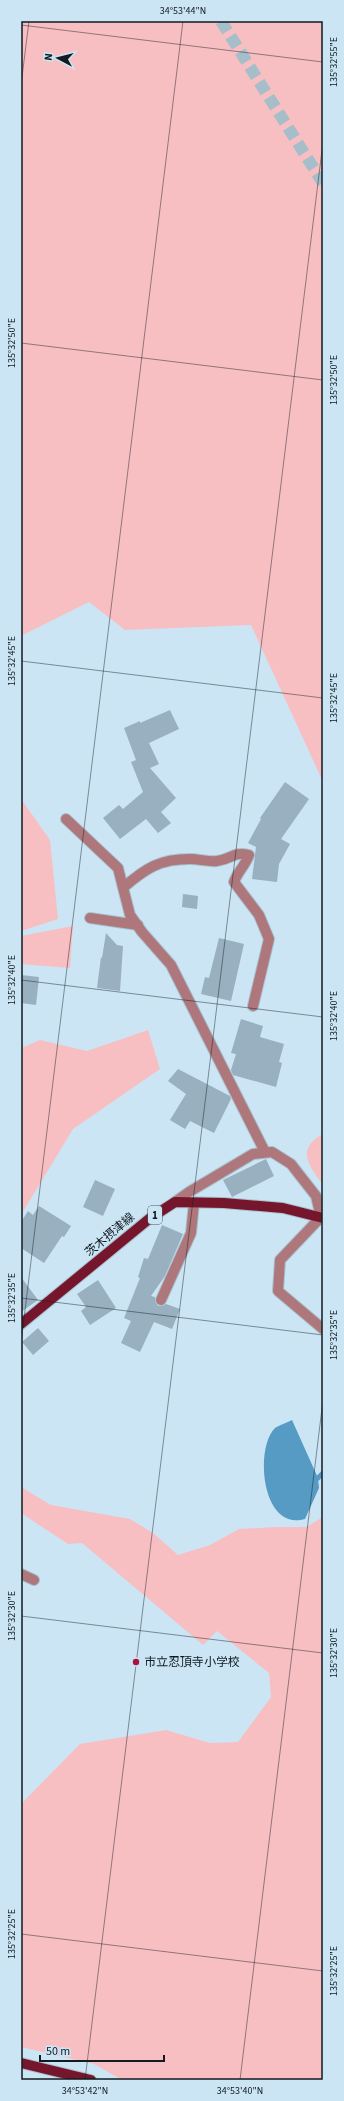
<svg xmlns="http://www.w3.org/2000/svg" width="344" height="2101" viewBox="0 0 344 2101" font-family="'Source Sans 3','Noto Sans JP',sans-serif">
  <rect width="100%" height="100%" fill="#cbe5f5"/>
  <path fill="#f8bfc3" d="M 21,21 L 323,21 L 323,782 L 251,625 L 125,630 L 89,602 L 21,636 Z
    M 21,799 L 50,840 L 58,919 L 21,931 Z
    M 73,926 L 70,968 L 21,964 L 21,936 Z
    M 148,1030 L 160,1069 L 73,1129 L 21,1215 L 21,1048 L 40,1040 L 87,1051 Z
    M 323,1134 L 323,1185 C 309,1166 295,1149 323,1134 Z
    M 21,1487 L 51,1505 L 130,1519 L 153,1533 L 178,1555 L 210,1545 L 239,1529 L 276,1527 L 306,1527 L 323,1517 L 323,2080 L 122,2080 L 94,2064 L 21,2047 L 21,1804 L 80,1744 L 166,1730 L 210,1743 L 238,1742 L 271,1697 L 269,1673 L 217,1631 L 203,1645 L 82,1543 L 68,1544 L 21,1513 Z"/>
  <path fill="#569bc3" d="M 292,1420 L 318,1478 L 319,1488 L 305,1519 C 262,1532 254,1449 275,1428 C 279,1425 287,1423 292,1420 Z"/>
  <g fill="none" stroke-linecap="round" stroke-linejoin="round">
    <path stroke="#569bc3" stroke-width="5" d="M 318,1478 L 323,1473"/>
  </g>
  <path fill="#98b0c0" d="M 170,710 L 179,729 L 149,743 L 159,764 L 150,768 L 176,798 L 161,812 L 171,823 L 158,833 L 146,819 L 120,839 L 103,818 L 119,805 L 123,809 L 143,792 L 131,762 L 136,760 L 124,728 L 140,721 L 140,723 Z
    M 285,782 L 309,799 L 281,839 L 290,844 L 279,864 L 277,882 L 252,879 L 256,847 L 248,843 L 261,819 L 260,818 Z
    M 183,894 L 198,896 L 197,909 L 182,907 Z
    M 106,933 L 117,945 L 123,946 L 120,991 L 97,988 L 101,957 L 102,958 Z
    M 219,938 L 244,944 L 231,1001 L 201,994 L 205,977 L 209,978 Z
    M 21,975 L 39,977 L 36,1005 L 21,1003 Z
    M 241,1019 L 263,1026 L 260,1037 L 284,1044 L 279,1062 L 282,1063 L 276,1087 L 233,1075 L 231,1070 L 236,1054 L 231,1053 Z
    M 178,1069 L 230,1096 L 231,1099 L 214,1133 L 190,1121 L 185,1129 L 170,1120 L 186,1094 L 168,1081 Z
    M 266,1159 L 274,1176 L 232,1197 L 223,1180 Z
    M 95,1180 L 115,1189 L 103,1216 L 83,1207 Z
    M 39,1206 L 71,1226 L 64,1237 L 62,1236 L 44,1263 L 21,1248 L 21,1222 L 28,1211 L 33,1215 Z
    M 162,1225 L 183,1234 L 165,1276 L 151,1296 L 155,1297 L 155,1301 L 158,1306 L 162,1306 L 166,1304 L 180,1309 L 172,1329 L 154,1322 L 140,1352 L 121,1343 L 131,1321 L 124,1318 L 140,1278 L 138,1277 L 144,1258 L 148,1259 Z
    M 21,1277 L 38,1300 L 21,1312 Z
    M 98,1280 L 116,1308 L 90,1325 L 81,1311 L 86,1307 L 77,1294 Z
    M 38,1328 L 49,1341 L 33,1355 L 22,1342 Z"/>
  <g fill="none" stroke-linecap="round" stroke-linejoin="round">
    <path stroke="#a6bdca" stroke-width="12" stroke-dasharray="12 6" stroke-linecap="butt" d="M 221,21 L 323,183"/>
    <defs>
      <path id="minor" d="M 66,819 L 118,868 L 130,915 L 142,932 L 171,965 L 265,1152
        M 124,887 C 146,868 160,859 190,859 C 199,859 208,862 217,861 C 232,859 234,851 249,855 C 245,866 238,871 234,882 L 259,915 L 269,939 L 253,1006
        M 90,918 L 138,925
        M 175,1202 L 189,1192 L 253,1154 L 272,1152 L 291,1164 L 316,1196 L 321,1217 L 280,1260 L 278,1291 L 323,1329
        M 161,1300 L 191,1233 L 194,1203
        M 21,1574 L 34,1580"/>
      <path id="major" d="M 21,1324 L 149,1219 L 175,1202 L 224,1203 L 283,1208 L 323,1218
        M 21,2063 L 91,2080"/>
    </defs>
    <use href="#minor" stroke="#aac1cf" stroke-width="12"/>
    <use href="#major" stroke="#aac1cf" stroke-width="12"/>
    <use href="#minor" stroke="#ad777c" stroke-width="10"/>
    <use href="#major" stroke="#76162c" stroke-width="10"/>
  </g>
  <path fill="none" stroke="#111b20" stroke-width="1" stroke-opacity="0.45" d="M 21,25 L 323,62M 21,85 L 29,21M 21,343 L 323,380M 21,661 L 323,698M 21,980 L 323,1017M 21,1298 L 323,1335M 21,1343 L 183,21M 21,1616 L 323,1653M 21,1934 L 323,1971M 85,2080 L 323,142M 240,2080 L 323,1400"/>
  <circle fill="#a9123d" stroke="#cbe5f5" stroke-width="1.5" cx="136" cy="1662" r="4"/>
  <g text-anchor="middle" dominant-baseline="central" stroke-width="3" stroke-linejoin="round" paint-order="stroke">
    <rect fill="#cbe5f5" stroke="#495860" stroke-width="1" x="148" y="1206" width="14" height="18" rx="3"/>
    <g font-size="11" font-weight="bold" fill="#111b20">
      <text x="155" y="1215">1</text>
    </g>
    <g font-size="12" fill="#111b20" stroke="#cbe5f5">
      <text transform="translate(110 1235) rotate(-40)">茨木摂津線</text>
    </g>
    <g font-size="12" fill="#111b20" stroke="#cbe5f5" text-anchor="start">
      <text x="144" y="1662">市立忍頂寺小学校</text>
    </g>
  </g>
  <rect width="344" height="2101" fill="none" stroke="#cbe5f5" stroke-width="44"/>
  <g transform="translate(58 58) rotate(277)" stroke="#cbe5f5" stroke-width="3" paint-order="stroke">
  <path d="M0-3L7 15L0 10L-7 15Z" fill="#111b20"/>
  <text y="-6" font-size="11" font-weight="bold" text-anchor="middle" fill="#111b20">N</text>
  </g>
  <path d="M40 2055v6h124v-6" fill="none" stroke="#111b20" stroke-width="2"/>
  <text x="46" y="2055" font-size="12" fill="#111b20" stroke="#cbe5f5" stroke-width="3" paint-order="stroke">50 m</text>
  <rect x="22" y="22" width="300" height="2057" fill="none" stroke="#111b20" stroke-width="1.5"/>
  <g font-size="10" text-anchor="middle" fill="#111b20">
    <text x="183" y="14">34°53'44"N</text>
    <text transform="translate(333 62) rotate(-90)" y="4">135°32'55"E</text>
    <text transform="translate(11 343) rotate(-90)" y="4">135°32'50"E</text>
    <text transform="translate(333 380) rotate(-90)" y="4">135°32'50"E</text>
    <text transform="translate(11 661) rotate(-90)" y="4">135°32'45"E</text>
    <text transform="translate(333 698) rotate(-90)" y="4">135°32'45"E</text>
    <text transform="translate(11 980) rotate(-90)" y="4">135°32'40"E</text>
    <text transform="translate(333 1016) rotate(-90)" y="4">135°32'40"E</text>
    <text transform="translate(11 1298) rotate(-90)" y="4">135°32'35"E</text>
    <text transform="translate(333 1335) rotate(-90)" y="4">135°32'35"E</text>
    <text transform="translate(11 1616) rotate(-90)" y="4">135°32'30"E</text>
    <text transform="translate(333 1653) rotate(-90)" y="4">135°32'30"E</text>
    <text transform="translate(11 1934) rotate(-90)" y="4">135°32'25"E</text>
    <text transform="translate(333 1971) rotate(-90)" y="4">135°32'25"E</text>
    <text x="85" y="2094">34°53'42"N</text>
    <text x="240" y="2094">34°53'40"N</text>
  </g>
</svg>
